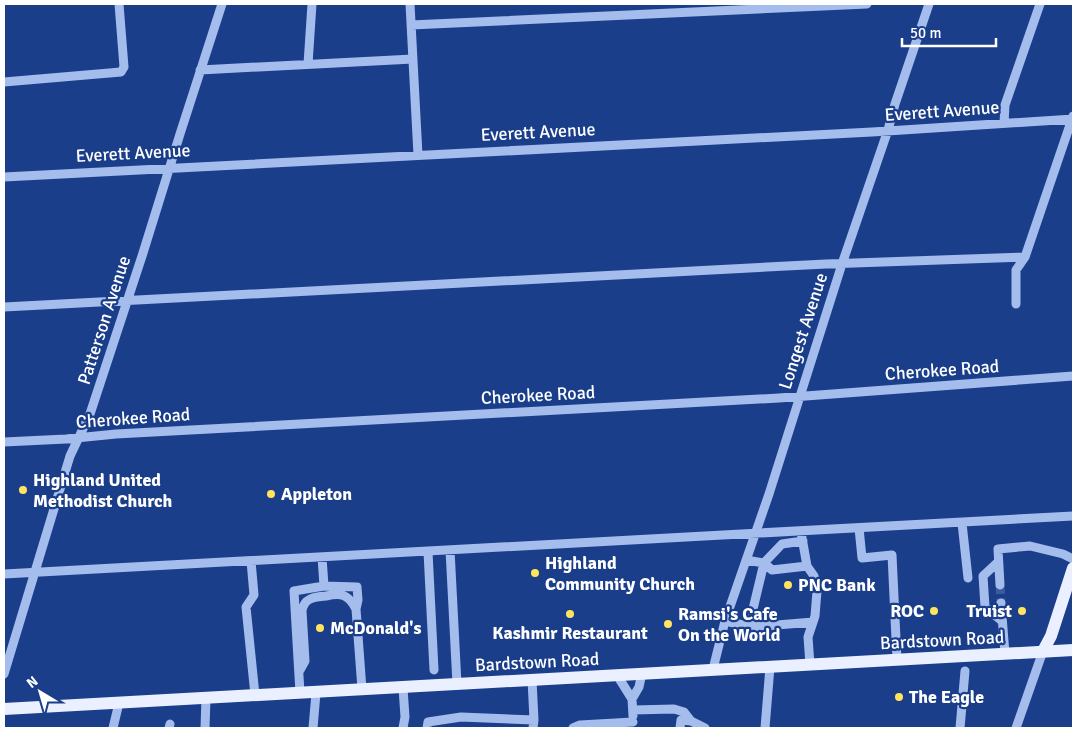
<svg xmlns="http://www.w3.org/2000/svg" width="1077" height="732" viewBox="0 0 1077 732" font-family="Signika,sans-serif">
  <rect width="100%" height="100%" fill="#1a3e8a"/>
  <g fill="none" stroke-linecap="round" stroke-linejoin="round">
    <path stroke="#3c5b9c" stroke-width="9" stroke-dasharray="9 4.5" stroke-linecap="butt" d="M 1000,585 L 1001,603"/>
    <path stroke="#a4bded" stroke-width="9" d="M 410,4 L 418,155
      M 411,25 L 867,4
      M 308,64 L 312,4
      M 200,70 L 413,59
      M 4,82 L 121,72 L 124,67 L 119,4
      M 1004,123 L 1005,105 L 1040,4
      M 4,177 L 872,132 L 1073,119
      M 1016,304 L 1016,270 L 1025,257
      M 4,307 L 826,264 L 1025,257 L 1073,116
      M 4,442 L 66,439 L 116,434 L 779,398 L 1073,376
      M 962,523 L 968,578
      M 859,528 L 862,558 L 892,555 L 897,660
      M 801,532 L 807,566 L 814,576 L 817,591 L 815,616 L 808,637 L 810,665
      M 450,550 L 457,684
      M 428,552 L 434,670
      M 322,557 L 324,586
      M 746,560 L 764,563 L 782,544 L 803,541
      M 251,561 L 254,595 L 246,607 L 255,695
      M 998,562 L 983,576 L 985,607 L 1002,621
      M 4,574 L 1073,516
      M 1000,585 L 998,549 L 1030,546 L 1063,554 L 1073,559
      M 1001,603 L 1005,654
      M 725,621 L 752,627 L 813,622
      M 752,627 L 753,609 L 764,563 L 772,570 L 807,566
      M 713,669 L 725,621 L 769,494 L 842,264 L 888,130 L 895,104 L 929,4
      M 300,670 L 305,661 L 302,611 C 304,598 314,597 326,596 C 331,595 337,594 342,595 C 349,597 353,603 356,609
      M 4,674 L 70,456 L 90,414 L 143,253 L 180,134 L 222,4
      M 617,675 L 632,699
      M 532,680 L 534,720 L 533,728
      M 403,688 L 405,717 L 403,728
      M 300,693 L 294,591 L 324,586 L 357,587 L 358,600 L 356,609 L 362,689
      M 633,710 L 674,709 L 684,712 L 691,721 L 705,728
      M 633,716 L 632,699 L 639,687 L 642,673
      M 113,728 L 119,703
      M 169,728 L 170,724
      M 205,728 L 206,698
      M 313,728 L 316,693
      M 427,728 L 428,722 L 461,717 L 534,720
      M 573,728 L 580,725 L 633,722
      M 680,728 L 681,720 L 691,721
      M 765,728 L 770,667
      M 960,728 L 965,671
      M 1016,728 L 1043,651"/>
    <path stroke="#eaf0ff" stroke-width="12" d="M 1043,651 L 1051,636 L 1073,568
      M 4,709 L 1073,650"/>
  </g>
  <g fill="#ffe460" stroke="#1a3e8a" stroke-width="2">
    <circle cx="23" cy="490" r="5"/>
    <circle cx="271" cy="494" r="5"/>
    <circle cx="535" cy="573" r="5"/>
    <circle cx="788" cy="585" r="5"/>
    <circle cx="934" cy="611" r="5"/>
    <circle cx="1022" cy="611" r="5"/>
    <circle cx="570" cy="614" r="5"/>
    <circle cx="668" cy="624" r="5"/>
    <circle cx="320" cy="628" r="5"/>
    <circle cx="899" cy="697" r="5"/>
  </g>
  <g text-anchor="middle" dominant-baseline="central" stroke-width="4.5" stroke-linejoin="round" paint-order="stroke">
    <g font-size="18" fill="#fff" stroke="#1a3e8a">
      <text transform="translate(942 111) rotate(-4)">Everett Avenue</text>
      <text transform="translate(538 132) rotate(-3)">Everett Avenue</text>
      <text transform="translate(133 153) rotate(-3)">Everett Avenue</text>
      <text transform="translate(104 320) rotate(-72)">Patterson Avenue</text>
      <text transform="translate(803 331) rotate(-72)">Longest Avenue</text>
      <text transform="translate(942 370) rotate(-4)">Cherokee Road</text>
      <text transform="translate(538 395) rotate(-3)">Cherokee Road</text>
      <text transform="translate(133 418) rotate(-4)">Cherokee Road</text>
      <text transform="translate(942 640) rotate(-3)">Bardstown Road</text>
      <text transform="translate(537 662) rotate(-3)">Bardstown Road</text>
    </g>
    <g font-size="18" font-weight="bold" fill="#fff" stroke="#1a3e8a" text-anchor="start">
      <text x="33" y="480">Highland United<tspan x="33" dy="21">Methodist Church</tspan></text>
      <text x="281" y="494">Appleton</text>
      <text x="545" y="563">Highland<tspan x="545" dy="21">Community Church</tspan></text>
      <text x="798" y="585">PNC Bank</text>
      <text x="924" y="611" text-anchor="end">ROC</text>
      <text x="1012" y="611" text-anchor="end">Truist</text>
      <text x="678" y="614">Ramsi's Cafe<tspan x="678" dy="21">On the World</tspan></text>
      <text x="330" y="628">McDonald's</text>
      <text x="570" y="633" text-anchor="middle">Kashmir Restaurant</text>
      <text x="909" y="697">The Eagle</text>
    </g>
  </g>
  <rect width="1077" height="732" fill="none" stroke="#ffffff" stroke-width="10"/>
  <g transform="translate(40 692) rotate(322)" stroke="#1a3e8a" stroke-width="4" paint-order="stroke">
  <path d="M0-4L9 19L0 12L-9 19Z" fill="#ffffff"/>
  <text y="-8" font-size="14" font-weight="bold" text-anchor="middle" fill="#ffffff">N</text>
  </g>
  <path d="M902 38v8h94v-8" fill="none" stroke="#ffffff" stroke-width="2.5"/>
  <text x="910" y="38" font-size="15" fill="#ffffff" stroke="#1a3e8a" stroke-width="4" paint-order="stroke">50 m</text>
</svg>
